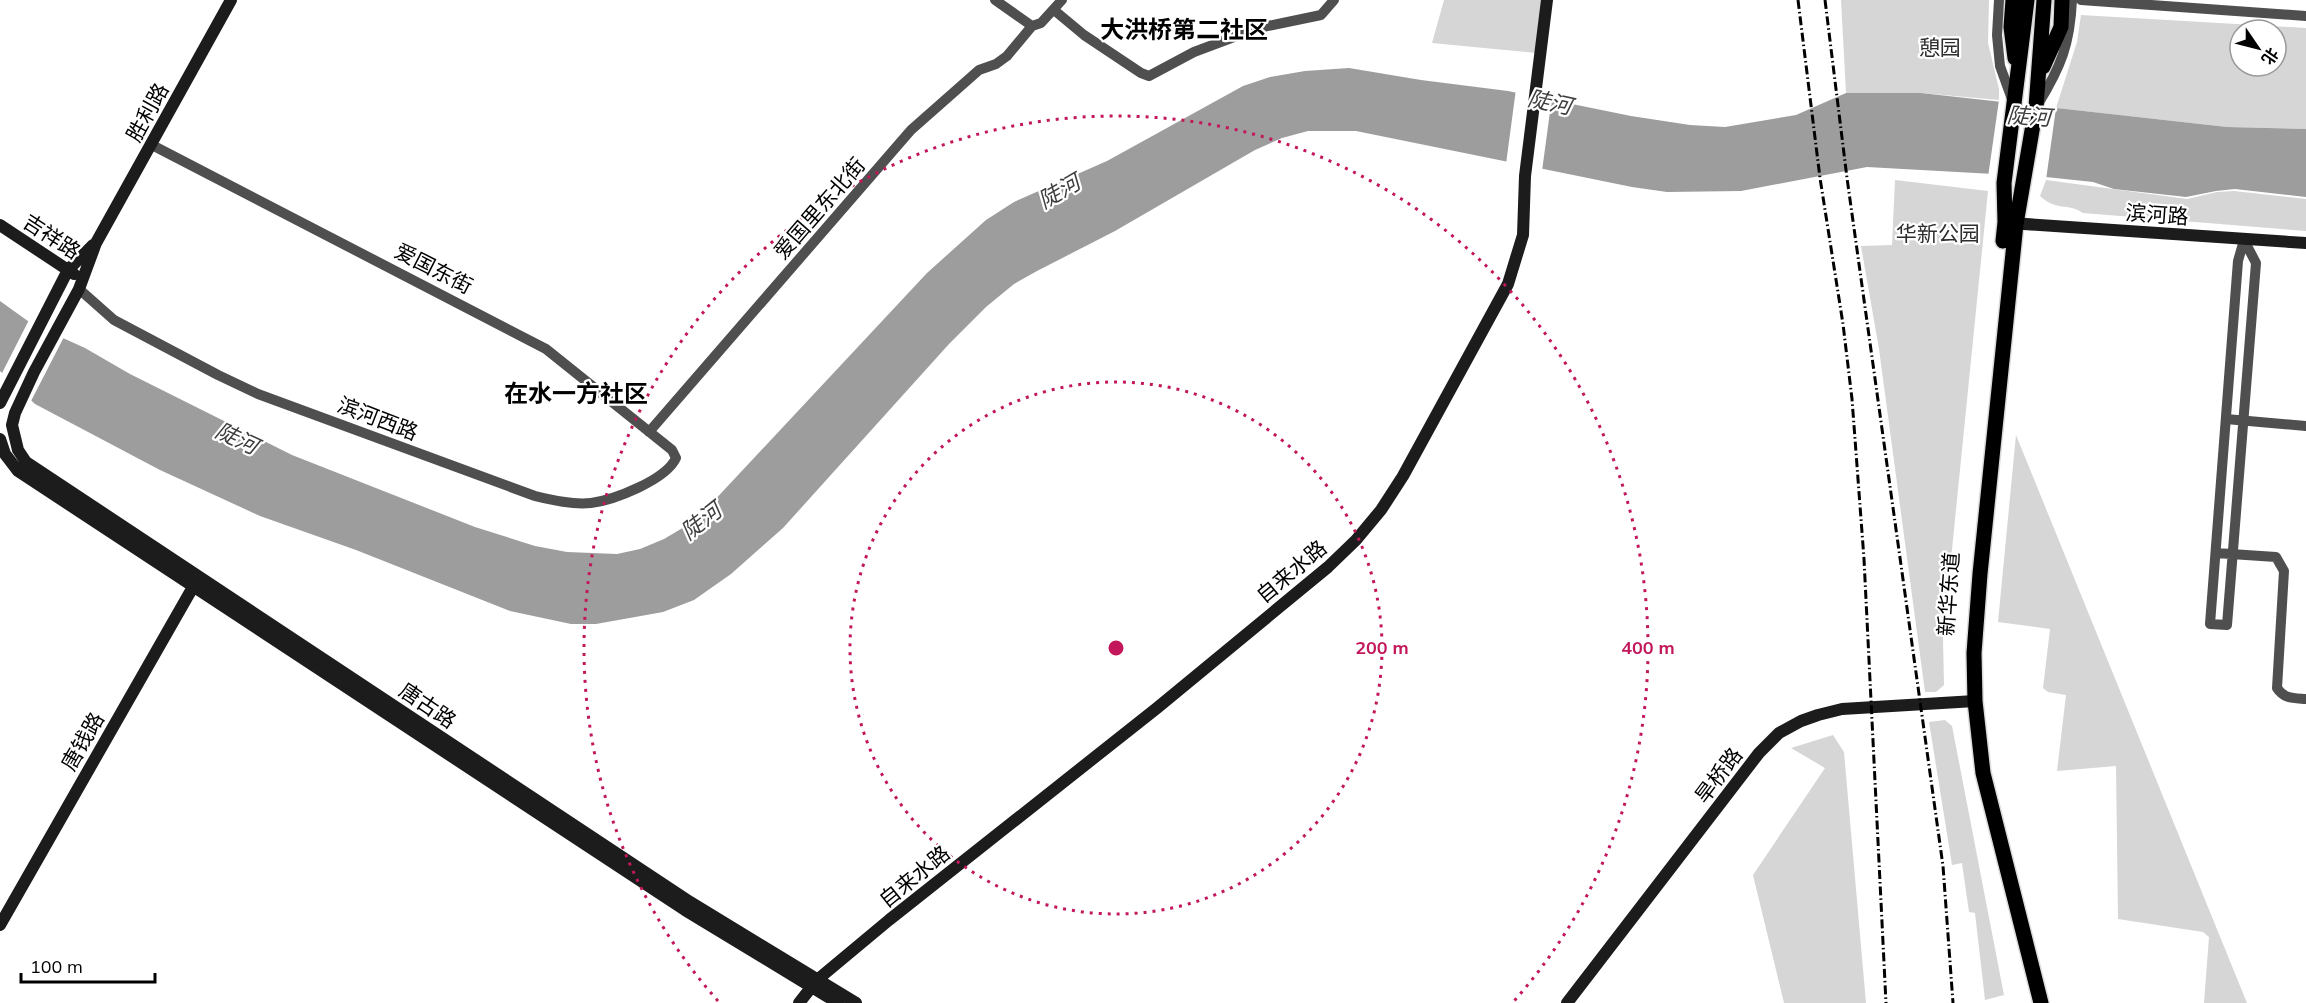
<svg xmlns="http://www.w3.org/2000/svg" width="2306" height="1003" viewBox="0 0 2306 1003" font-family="Mulish,'Noto Sans SC',sans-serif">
  <rect width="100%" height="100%" fill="#fff"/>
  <path fill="#d6d6d6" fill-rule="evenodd" d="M 1444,0 L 1542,0 L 1536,53 L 1432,43 Z
    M 1841,0 L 1989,0 L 1988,43 L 1999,89 L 1999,100 L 1921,93 L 1846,93 Z
    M 2081,15 L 2306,28 L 2306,129 L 2227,127 L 2056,108 L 2077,42 ZM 2240,30 L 2276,30 L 2276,66 L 2240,66 Z
    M 1895,180 L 1988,191 L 1943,639 L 1944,685 L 1936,692 L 1925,692 L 1879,349 L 1861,246 L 1892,245 Z
    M 2046,180 L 2187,199 L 2217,192 L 2234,191 L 2306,199 L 2306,231 L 2083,213 C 2067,202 2057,212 2040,196 Z
    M 2016,435 L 2247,1003 L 2204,1003 L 2209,937 L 2203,932 L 2118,919 L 2116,766 L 2057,771 L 2066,695 L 2048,692 L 2043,688 L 2050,629 L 1998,622 Z
    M 1945,720 L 1952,726 L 2004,995 L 1985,1000 L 1975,913 L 1969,912 L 1962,863 L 1952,865 L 1929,722 Z
    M 1833,735 L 1844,752 L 1866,1003 L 1784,1003 L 1753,875 L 1825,768 L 1791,748 Z"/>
  <path fill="#9d9d9d" d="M 1349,68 L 1421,80 L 1508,91 L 1631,116 L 1690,125 L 1725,127 L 1796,115 L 1846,93 L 1921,93 L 2227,127 L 2306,129 L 2306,197 L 2235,189 L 2216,191 L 2186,197 L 2114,189 L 2093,182 L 2046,177 L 1867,167 L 1741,191 L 1667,192 L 1632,187 L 1356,131 L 1308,131 L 1282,138 L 1255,150 L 1115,231 L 1037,271 L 1014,284 L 986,307 L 949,344 L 783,528 L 731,574 L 694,600 L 663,612 L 596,624 L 571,624 L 510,611 L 356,550 L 260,516 L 160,470 L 35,404 L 0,371 L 0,301 L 32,324 L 85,348 L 130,374 L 292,455 L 475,527 L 535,546 L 567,552 L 617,554 L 640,549 L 664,539 L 696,520 L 927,273 L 986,220 L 1014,202 L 1107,161 L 1243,86 L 1270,77 L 1305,71 Z"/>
  <path fill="#fff" d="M 1516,89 L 1552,97 L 1542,171 L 1506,164 Z
    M 1999,100 L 2056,108 L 2046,180 L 1988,177 Z
    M 30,318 L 65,335 L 30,403 L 1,375 Z"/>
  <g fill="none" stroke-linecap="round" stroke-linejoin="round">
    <defs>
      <path id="primary" d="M 2013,0 L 2011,27 L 2015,58
        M 2043,67 L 2061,27 L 2062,0
        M 2003,241 L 2005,222 L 2004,183 L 2027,0
        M 2041,1003 L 1983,773 L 1975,701 L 1974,653 L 1980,574 L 2016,224 L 2036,107 L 2044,0"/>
    </defs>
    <use href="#primary" stroke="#dbdbdb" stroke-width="18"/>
    <path stroke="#4f4f4f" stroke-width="10" d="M 995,0 L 1032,26 L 1041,23 L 1062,0
      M 1999,0 L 1997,35 L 2000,66 L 2013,102
      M 2081,0 L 2306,16
      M 1054,10 L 1084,35 L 1141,73 L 1149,76 L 1194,52 L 1258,28 L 1321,15 L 1334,0
      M 2038,104 C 2061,67 2070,44 2072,0
      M 2244,240 L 2256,263 L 2227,625 L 2210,624 L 2238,261 Z
      M 79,289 L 114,320 L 218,375 L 258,394 L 535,496 C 552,500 573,505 591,503 C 614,500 666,480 676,458 L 672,450 L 546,349 L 152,145
      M 2226,419 L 2306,426
      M 649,432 L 911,130 L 979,70 L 996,64 L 1007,56 L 1032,26
      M 2216,553 L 2276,557 L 2284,571 L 2277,688 C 2284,699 2294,698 2306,699"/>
    <path stroke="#1c1c1c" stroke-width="12" d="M 231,0 L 96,243 L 79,289 L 34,372 L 15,413 L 12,425 L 18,450 L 26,462 L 690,902 L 856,1003
      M 2010,223 L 2306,243
      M 0,225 L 74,274
      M 0,403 L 68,270 L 93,245
      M 0,439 L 5,454 L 18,471 L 685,910 L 838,1003
      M 0,925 L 197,580
      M 799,1003 L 817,980 L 889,920 L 1157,708 L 1328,567 L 1356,540 L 1381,510 L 1403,476 L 1508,284 L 1523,235 L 1525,176 L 1547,0
      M 1567,1003 L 1759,753 L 1779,733 L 1801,721 L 1818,715 L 1842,709 L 1975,701"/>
    <use href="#primary" stroke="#000" stroke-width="15"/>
    <path stroke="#000" stroke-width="3" stroke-dasharray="9 3 1.5 3" stroke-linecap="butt" d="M 1798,0 L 1820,178 L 1843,324 L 1852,399 L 1864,559 L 1886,1003
      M 1825,0 L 1847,178 L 1943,866 L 1953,1003"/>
  </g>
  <g fill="none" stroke="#c2185b" stroke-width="3" stroke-dasharray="3 6">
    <circle cx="1116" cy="648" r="266"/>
    <path d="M718 1001A532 532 0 1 1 1514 1001"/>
  </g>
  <g text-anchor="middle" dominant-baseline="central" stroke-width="4.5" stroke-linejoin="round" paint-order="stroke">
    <g font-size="21" fill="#2d2d2d" stroke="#fff">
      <text x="1940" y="47">憩园</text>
      <text x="1938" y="233">华新公园</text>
    </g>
    <g font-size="21" fill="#000" stroke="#fff">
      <text transform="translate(147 112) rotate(-61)">胜利路</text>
      <text transform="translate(819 208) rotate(-49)">爱国里东北街</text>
      <text transform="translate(2157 214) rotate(4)">滨河路</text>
      <text transform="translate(52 236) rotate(33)">吉祥路</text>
      <text transform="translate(434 268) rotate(27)">爱国东街</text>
      <text transform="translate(378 418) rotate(21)">滨河西路</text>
      <text transform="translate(1291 571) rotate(-40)">自来水路</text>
      <text transform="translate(1948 594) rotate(-86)">新华东道</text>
      <text transform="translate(428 705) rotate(34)">唐古路</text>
      <text transform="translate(82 741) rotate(-60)">唐钱路</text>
      <text transform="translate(1718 775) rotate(-53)">旱桥路</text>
      <text transform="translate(914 876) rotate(-39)">自来水路</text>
    </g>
    <g font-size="22" font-style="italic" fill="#3e3e3e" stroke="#fff">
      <text transform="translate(1550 102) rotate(12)">陡河</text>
      <text transform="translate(2029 116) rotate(4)">陡河</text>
      <text transform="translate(1059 191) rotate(-30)">陡河</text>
      <text transform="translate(237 438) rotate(25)">陡河</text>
      <text transform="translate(701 521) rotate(-38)">陡河</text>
    </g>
    <g font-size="24" font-weight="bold" fill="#000" stroke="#fff">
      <text x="1184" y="29">大洪桥第二社区</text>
      <text x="576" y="393">在水一方社区</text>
    </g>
  </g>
  <circle cx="1116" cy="648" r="9" fill="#c2185b" stroke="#fff" stroke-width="3"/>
  <g font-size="18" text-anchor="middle" font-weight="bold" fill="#c2185b" stroke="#fff" stroke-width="4.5" stroke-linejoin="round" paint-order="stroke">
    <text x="1382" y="654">200 m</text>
    <text x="1648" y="654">400 m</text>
  </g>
  <g transform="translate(2258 48) rotate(125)"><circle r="28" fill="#ffffff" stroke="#999999" stroke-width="1.5"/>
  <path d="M0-4.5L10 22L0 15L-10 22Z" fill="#000000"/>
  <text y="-9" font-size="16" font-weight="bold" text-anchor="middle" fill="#000000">北</text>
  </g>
  <path d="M21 973v9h134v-9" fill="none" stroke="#000000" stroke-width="3"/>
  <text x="30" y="973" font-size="18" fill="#000000" stroke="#ffffff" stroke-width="4.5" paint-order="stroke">100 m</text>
</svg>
